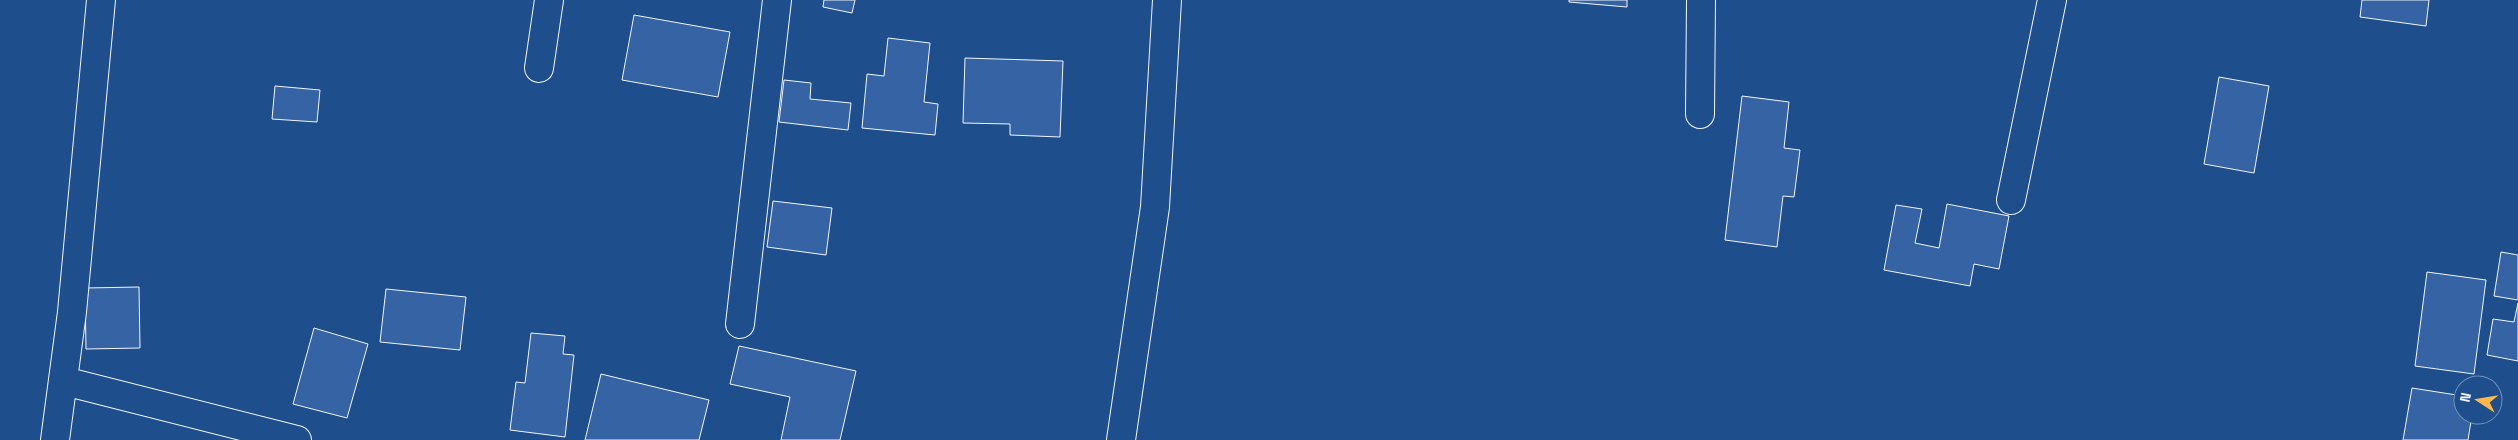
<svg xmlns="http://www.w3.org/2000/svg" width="2518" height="440" viewBox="0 0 2518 440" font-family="'Space Grotesk',sans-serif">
  <rect width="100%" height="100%" fill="#1f4e8c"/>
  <path fill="#3563a3" stroke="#f2f6ff" d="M 824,0 L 855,0 L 852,13 L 823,7 Z
    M 1569,0 L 1627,0 L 1627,7 L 1569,2 Z
    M 2362,0 L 2429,0 L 2426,26 L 2360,17 Z
    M 634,15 L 730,32 L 718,97 L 622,80 Z
    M 888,38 L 930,43 L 924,102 L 938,104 L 935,135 L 862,128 L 867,74 L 884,76 Z
    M 965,58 L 1063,61 L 1060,137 L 1010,135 L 1010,124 L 963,123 Z
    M 2219,77 L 2269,86 L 2254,173 L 2204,164 Z
    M 784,80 L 811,83 L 810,99 L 851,103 L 848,130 L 779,122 Z
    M 275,86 L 320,90 L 317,122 L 272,119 Z
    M 1742,96 L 1789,102 L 1784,148 L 1800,150 L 1794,197 L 1783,196 L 1777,247 L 1725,240 Z
    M 773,201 L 832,208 L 826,255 L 767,247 Z
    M 1947,204 L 2009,216 L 1999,269 L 1974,264 L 1970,286 L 1884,270 L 1896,205 L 1922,209 L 1915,243 L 1939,248 Z
    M 2501,252 L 2518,255 L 2518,300 L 2494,296 Z
    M 2427,272 L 2486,280 L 2474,374 L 2415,366 Z
    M 139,287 L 140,348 L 86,349 L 85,288 Z
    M 386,289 L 466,297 L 460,350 L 380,342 Z
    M 2518,303 L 2518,361 L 2487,355 L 2493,319 L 2514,322 Z
    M 314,328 L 368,344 L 347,418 L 293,404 Z
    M 531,333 L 565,336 L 563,354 L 574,355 L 565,437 L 510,430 L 516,382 L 525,383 Z
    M 739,346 L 856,371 L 840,440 L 781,440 L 790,397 L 730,384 Z
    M 601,374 L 709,400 L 699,440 L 585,440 Z
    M 2412,388 L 2463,396 L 2463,415 L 2472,415 L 2468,440 L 2403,440 Z"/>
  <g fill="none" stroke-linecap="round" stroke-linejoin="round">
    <defs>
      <path id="minor" d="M 539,68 L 549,0
        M 1700,114 L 1701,0
        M 2011,200 L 2052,0
        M 740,324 L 777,0
        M 64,381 L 297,440
        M 55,440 L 72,312 L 101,0
        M 1121,440 L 1155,207 L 1167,0"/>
    </defs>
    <use href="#minor" stroke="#f2f6ff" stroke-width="30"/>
    <use href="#minor" stroke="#1f4e8c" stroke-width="28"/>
  </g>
  <g transform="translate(2478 400) rotate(282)"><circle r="24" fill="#1f4e8c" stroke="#7391ba"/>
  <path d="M0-4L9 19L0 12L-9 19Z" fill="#ffb74d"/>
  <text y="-8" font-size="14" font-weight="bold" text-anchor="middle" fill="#f2f6ff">N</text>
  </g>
</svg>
